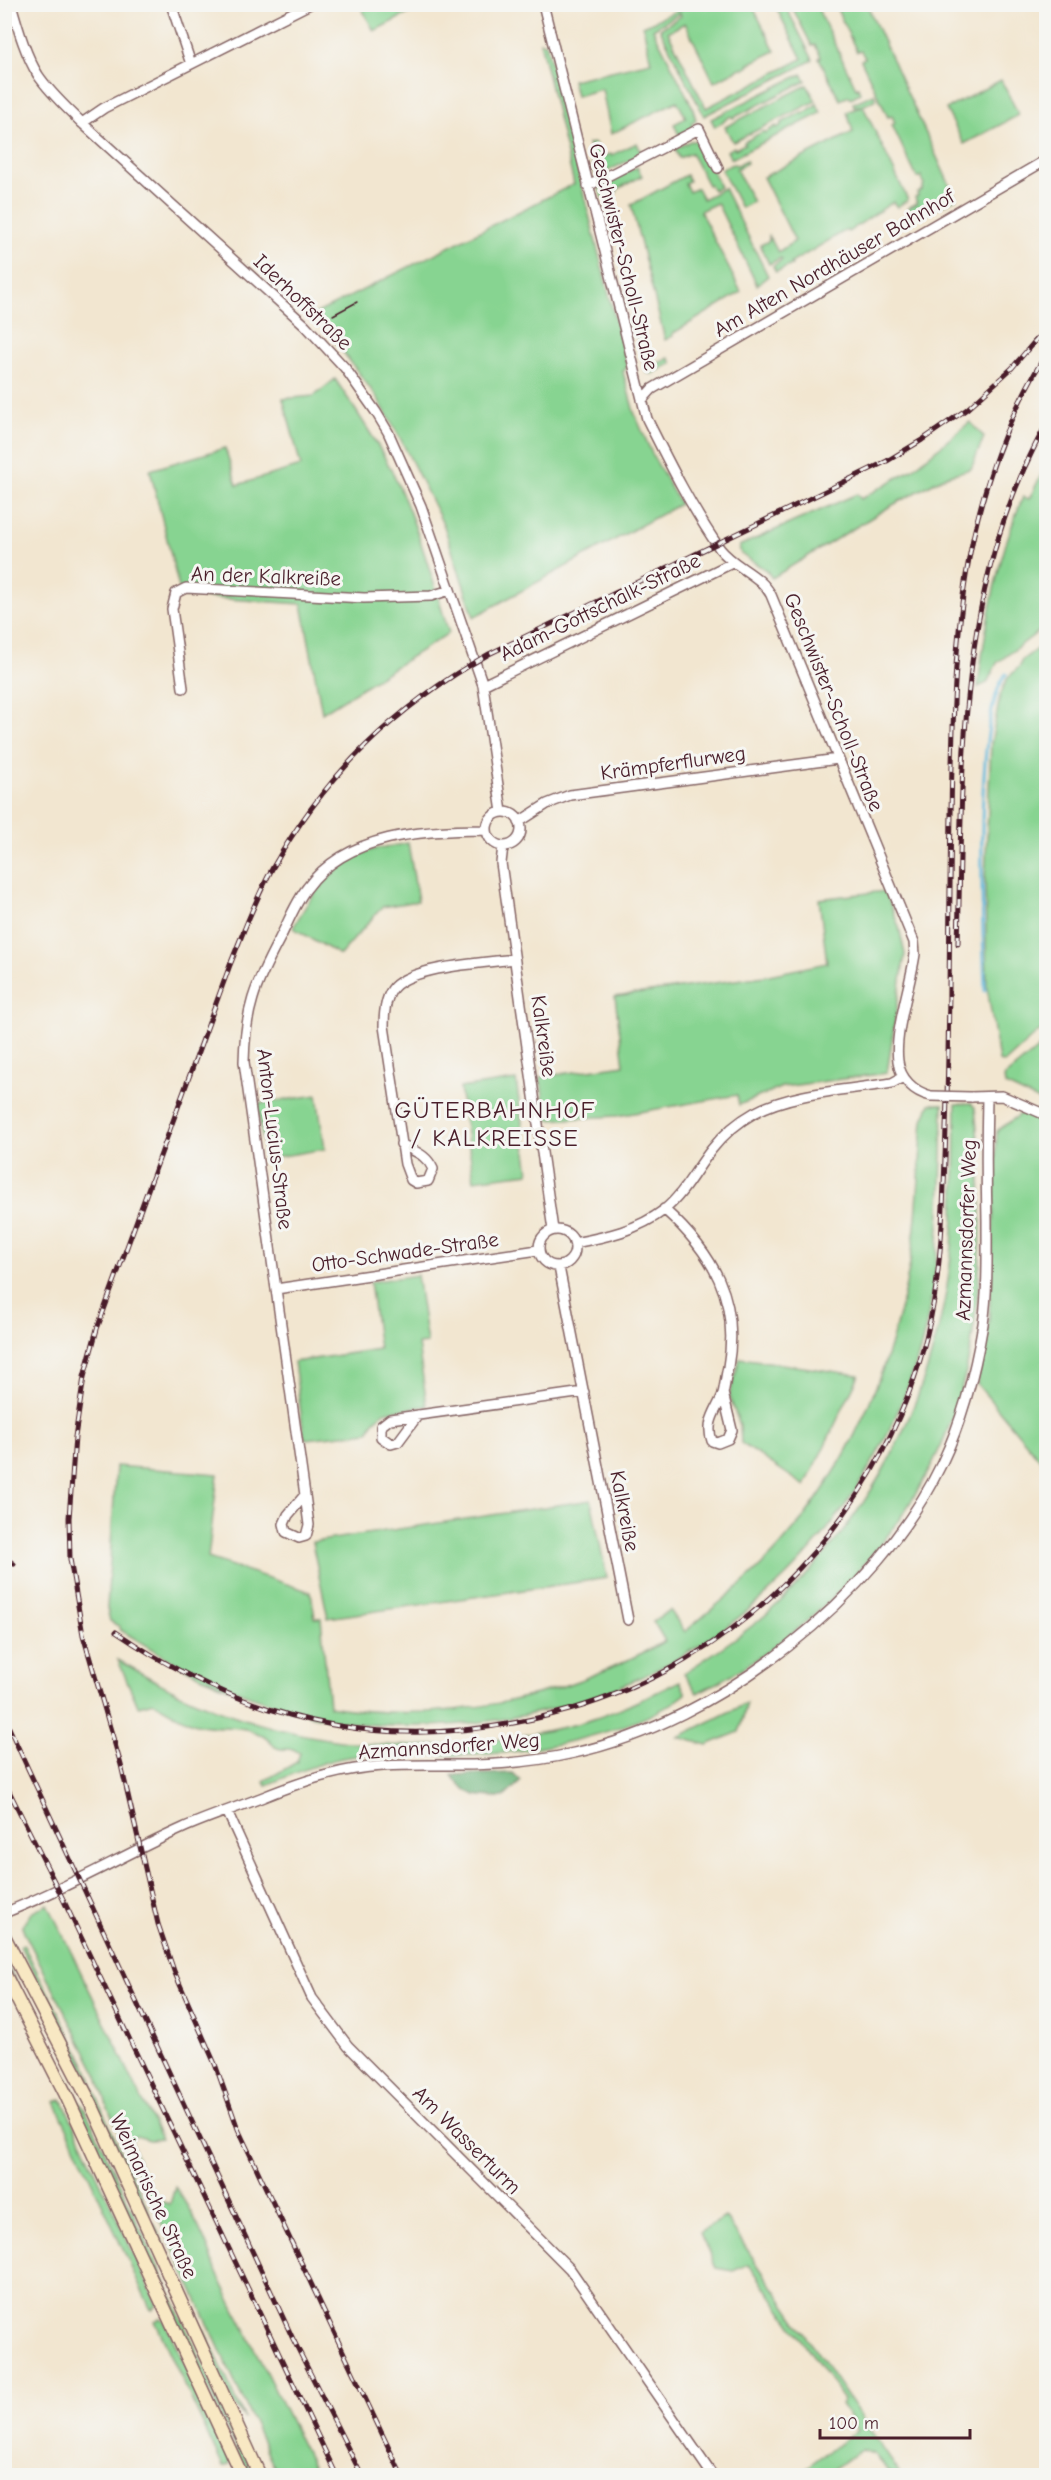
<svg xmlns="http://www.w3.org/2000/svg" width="1051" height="2480" viewBox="0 0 1051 2480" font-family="'Comic Neue',sans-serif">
  <rect width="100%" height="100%" fill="#f6f6f2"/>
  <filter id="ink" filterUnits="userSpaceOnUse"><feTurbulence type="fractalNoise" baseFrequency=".0167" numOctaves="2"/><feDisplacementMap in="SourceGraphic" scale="12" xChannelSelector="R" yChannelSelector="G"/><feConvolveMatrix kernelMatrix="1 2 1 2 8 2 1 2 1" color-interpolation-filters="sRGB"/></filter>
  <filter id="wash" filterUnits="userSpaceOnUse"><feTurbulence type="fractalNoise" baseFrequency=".008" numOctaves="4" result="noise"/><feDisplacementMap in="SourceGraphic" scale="24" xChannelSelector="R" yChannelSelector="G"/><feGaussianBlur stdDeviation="1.35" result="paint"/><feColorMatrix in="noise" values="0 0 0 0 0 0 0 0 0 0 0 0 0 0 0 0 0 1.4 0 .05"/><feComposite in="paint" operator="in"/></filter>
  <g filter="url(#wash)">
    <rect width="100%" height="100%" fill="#f2e6d0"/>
    <path fill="#87d491" stroke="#687a5e" stroke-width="1.5" d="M 360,5 L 425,5 L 374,31 Z
      M 689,5 L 752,5 L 775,51 L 748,64 L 749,66 L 744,69 L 743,67 L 714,82 L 685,23 L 668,32 L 706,108 L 802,59 L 775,5 L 785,5 L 813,60 L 704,116 L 660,29 L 681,16 L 680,13 L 653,29 L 692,106 L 696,120 L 691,123 L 694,128 L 679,135 L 674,124 L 686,118 L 677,101 L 611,134 L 602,89 L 576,96 L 572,80 L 651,62 L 643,26 Z
      M 791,5 L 816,5 L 856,88 L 858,87 L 860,93 L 851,98 L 849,96 L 840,100 L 819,58 L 821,57 L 815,45 L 812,46 Z
      M 835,5 L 867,5 L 956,199 L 916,218 L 908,208 L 917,203 L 915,197 L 918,196 L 917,193 L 922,190 L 924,183 L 921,176 L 917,178 L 892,125 L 895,123 L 892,116 L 888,117 L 861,60 L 865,58 L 861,51 L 857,52 Z
      M 540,42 L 546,43 L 627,367 L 623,372 L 634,412 L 653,456 L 680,504 L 474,617 L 444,526 L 400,438 L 378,399 L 315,314 L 574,184 Z
      M 802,74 L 806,81 L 733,118 L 731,116 L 715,127 L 711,119 Z
      M 1001,80 L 1019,115 L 964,144 L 946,109 Z
      M 807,85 L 816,101 L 733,142 L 725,127 Z
      M 874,94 L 876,99 L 863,106 L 908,200 L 897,207 L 893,202 L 848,232 L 846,230 L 791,263 L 792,265 L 776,272 L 773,266 L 782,260 L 781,258 L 769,264 L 760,245 L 769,241 L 769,236 L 778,252 L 795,241 L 763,177 L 853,132 L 847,112 L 862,106 L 854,106 L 853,103 Z
      M 817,104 L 821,113 L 731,159 L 727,151 L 734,147 L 735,149 L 745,144 L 744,142 L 764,131 L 765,133 L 776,126 L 777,128 L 781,125 L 781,123 L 802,112 L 803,114 Z
      M 690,141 L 697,141 L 701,144 L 720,187 L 713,190 L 710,185 L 708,185 L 691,153 L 679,158 L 675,149 Z
      M 595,143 L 597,152 L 601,152 L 602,157 L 610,154 L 612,155 L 637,143 L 642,154 L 596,177 L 588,144 Z
      M 746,160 L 747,163 L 736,169 L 753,202 L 741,208 L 721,169 L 733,164 L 738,165 Z
      M 637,167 L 642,176 L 616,190 L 617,192 L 602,198 L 599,186 Z
      M 686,175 L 689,181 L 685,183 L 689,192 L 697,188 L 703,199 L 724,188 L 768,276 L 757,285 L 717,203 L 700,211 L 741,292 L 672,334 L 673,336 L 665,340 L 631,205 Z
      M 644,334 L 651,360 L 659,363 L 669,358 L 672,363 L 652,374 L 647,373 L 637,338 Z
      M 335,379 C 353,406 371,432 386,460 C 415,514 431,575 449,633 L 322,713 L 302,604 L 181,596 L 150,470 L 225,448 L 237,485 L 301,466 L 283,399 L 314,396 Z
      M 970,422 L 984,437 L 971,469 L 946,476 L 889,507 L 772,578 L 766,570 L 741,554 L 739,546 L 857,494 L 861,499 L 914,468 Z
      M 1046,465 L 1046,626 L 997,663 L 987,683 L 978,687 C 986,622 997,557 1023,497 L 1029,499 Z
      M 1046,642 L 1046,1025 L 1004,1063 L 999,1061 L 987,987 L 985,879 L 991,744 L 1000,696 L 1007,679 L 1020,666 L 1021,661 Z
      M 408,843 L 418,901 L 382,907 L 340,955 L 293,928 C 311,895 329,868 366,852 C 378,847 395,846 408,843 Z
      M 885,891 L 899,927 L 905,954 L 887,1073 L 782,1087 L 739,1105 L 737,1095 L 617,1116 L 547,1120 L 540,1077 L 624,1065 L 615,997 L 764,976 L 827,963 L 819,899 Z
      M 1046,1042 L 1046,1104 L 1005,1085 L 1004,1077 Z
      M 516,1080 L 529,1173 L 474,1180 L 460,1088 Z
      M 317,1095 L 325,1149 L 265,1159 L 257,1104 Z
      M 971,1103 L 975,1108 C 984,1192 984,1288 966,1371 C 936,1508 822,1633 697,1693 L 684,1673 C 712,1654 743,1635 769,1612 C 860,1529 920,1425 944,1303 C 957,1238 955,1170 956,1104 Z
      M 930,1104 L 943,1104 C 941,1192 942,1286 914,1370 C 846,1566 680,1702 473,1723 C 422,1728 368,1728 318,1717 C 280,1708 223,1688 189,1670 C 165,1658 142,1643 119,1629 L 120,1627 L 110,1621 L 107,1608 L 116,1466 L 218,1474 L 208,1558 L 311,1592 L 315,1618 L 321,1618 L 329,1706 C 447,1726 562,1698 665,1641 L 653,1621 L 670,1610 L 685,1632 C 717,1604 752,1578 780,1546 C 849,1468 890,1371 909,1269 C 918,1220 919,1169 923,1120 Z
      M 1022,1113 L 1046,1125 L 1046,1467 L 977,1384 L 989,1321 L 997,1131 Z
      M 417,1275 L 427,1343 L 418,1344 L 427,1406 L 384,1412 L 374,1421 L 368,1432 L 307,1439 L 304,1436 L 294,1362 L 379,1349 L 370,1282 Z
      M 740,1358 L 859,1375 L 805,1486 L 741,1443 L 740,1425 L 729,1396 Z
      M 591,1500 L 607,1578 L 328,1618 L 312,1542 Z
      M 118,1660 C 144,1674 171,1691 198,1702 C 306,1747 416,1757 530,1734 C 549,1730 569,1727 587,1721 C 620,1711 649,1696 680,1681 L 686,1694 C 638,1732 533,1753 472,1755 C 431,1756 389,1751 349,1757 C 321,1761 292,1775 266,1785 L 264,1781 L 297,1762 L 300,1753 L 293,1749 C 268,1751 277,1743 261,1735 C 240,1723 218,1730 196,1724 C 181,1719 167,1710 154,1702 L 138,1706 Z
      M 747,1703 L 739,1732 L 707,1745 L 678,1737 Z
      M 48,1904 L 161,2139 L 150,2140 L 136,2136 L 131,2140 L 139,2164 L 159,2201 L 170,2204 L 175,2187 C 194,2214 207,2242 217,2273 L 317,2475 L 278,2475 L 107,2106 L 98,2076 L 25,1934 L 22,1926 L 31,1913 Z
      M 23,1944 L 86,2066 L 103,2112 L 150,2214 L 146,2216 L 95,2102 L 87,2075 L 20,1946 Z
      M 4,1959 L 72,2089 L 88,2115 L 254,2475 L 248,2475 L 66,2083 L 5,1963 Z
      M 62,2099 L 157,2305 L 151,2310 L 55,2102 Z
      M 725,2217 L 901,2475 L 889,2472 L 874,2454 L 861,2450 L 827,2473 L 819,2475 L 799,2475 L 804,2469 L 857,2430 L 841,2404 L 844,2400 L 749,2264 L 733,2271 L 716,2268 L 700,2233 Z
      M 154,2223 L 245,2418 L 233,2403 L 151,2225 Z
      M 160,2318 L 164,2320 L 230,2461 L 229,2465 L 223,2467 L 155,2321 Z"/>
    <path fill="#6db67b" stroke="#5c6a53" stroke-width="1.5" d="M 513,1773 L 521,1781 L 504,1797 C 478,1797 466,1797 452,1775 Z"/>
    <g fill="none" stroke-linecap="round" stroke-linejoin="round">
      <path stroke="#5fb9dc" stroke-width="3" d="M 985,991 C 983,929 972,717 1006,674"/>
    </g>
  </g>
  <g filter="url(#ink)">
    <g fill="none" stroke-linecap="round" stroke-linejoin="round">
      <defs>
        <path id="minor" d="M 11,4 C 18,28 25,54 38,75 C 50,93 67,108 82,123 L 305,325 L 345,368 L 376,412 L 388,432 L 421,506 L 483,685 L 502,812
          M 171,4 L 191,64
          M 543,4 L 647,419 C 669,463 692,509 720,549 C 735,568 760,574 771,595 L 914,942 L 915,954 C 911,984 894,1032 898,1061 C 900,1079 914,1092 931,1096
          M 82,123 L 104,108 L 310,4
          M 588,186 L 699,129 L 718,168
          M 642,400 L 652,389 L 1046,160
          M 483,685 L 734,562
          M 183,688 L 172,609 L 176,593 L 186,588 L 364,598 L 431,596 L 450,590
          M487 829a17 17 0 1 1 34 0a17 17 0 1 1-34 0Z
          M 519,822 L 547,804 L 570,795 L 838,759
          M 503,846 L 501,863 L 553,1230
          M 971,1097 L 1002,1096 L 1046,1115
          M 401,1144 C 415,1152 426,1154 433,1169 L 428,1181 L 416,1183 L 411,1180 L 405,1164 L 384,1026 C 384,1013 385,997 394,987 C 415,966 484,963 514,959
          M 664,1209 C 713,1253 740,1300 728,1367 C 726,1375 725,1385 723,1394 C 717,1410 705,1422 712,1441 L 718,1443 L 728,1439 L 732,1430 L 723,1393
          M539 1248a18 18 0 1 1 36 0a18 18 0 1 1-36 0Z
          M 574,1243 C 606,1237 638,1230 664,1210 C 684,1194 696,1169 712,1149 C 723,1135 738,1122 754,1113 C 791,1092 850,1090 892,1083 L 903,1077
          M 559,1267 L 628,1620
          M 276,1289 L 538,1250
          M 418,1415 L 398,1442 L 391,1444 L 381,1437 L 381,1426 L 390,1419 L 584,1392
          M 305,1495 L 309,1525 L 306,1536 L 299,1538 L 286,1532 L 284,1524 L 288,1515 L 305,1495 L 244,1062 C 245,1010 255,985 279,940 C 288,923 295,903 307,888 C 347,833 424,830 487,830
          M 227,1811 L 312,1998 L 348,2046 L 570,2269 L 713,2476
          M 4,1913 C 66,1889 123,1855 183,1828 C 207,1817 233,1809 258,1799 C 281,1790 303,1781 327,1775 C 370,1763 413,1765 457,1765 C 496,1765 535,1762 574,1753 C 718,1722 878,1597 942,1463 C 963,1419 975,1372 983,1324 C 988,1290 987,1255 987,1221 C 986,1180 986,1139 987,1097"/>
        <path id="secondary" d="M 4,1936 L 91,2104 L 260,2476
          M 4,1973 L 65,2093 L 242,2476"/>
      </defs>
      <use href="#minor" stroke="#856565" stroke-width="12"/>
      <use href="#secondary" stroke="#856565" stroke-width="15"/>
      <use href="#minor" stroke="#fff" stroke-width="9"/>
      <use href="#secondary" stroke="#f8e8c3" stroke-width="12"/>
      <path stroke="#4a1f2b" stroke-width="1.5" d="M 333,315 L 357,302"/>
      <defs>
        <path id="rail" d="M 958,944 C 963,766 956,585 1046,425
          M 4,1557 L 14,1564
          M 116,1632 C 259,1729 401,1757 569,1710 C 650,1687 726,1642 785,1583 C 862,1507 916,1407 934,1300 C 943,1243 944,1186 946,1128 C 950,1024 949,919 951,814 C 954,648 956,500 1046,354
          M 4,1717 L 293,2339 L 362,2476
          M 4,1781 L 62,1897 L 337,2476
          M 402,2476 L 238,2129 L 215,2064 L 174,1971 L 158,1924 L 121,1765 L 83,1635 L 70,1559 L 69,1518 L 75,1437 L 84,1377 L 97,1329 L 230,965 C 243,933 255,900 272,869 C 325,775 395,707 489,654 L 887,461 L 922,440 L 967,409 L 1012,368 L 1046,328"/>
      </defs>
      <use href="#rail" stroke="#4a1f2b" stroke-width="5"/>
      <use href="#rail" stroke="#f6f6f2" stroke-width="3" stroke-dasharray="9" stroke-linecap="butt"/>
      <defs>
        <path id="minor-bridge" d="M 931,1096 L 971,1097"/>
      </defs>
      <use href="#minor-bridge" stroke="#856565" stroke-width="12" stroke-linecap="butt"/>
      <use href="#minor-bridge" stroke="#fff" stroke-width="9"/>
    </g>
  </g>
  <g text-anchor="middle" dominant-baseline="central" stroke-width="6" stroke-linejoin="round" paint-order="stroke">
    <g font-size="21" fill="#4a1f2b" stroke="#f6f6f2">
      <text transform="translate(624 257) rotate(76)">Geschwister-Scholl-Straße</text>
      <text transform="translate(834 263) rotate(-30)">Am Alten Nordhäuser Bahnhof</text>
      <text transform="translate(303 302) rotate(44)">Iderhoffstraße</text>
      <text transform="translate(266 576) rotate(2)">An der Kalkreiße</text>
      <text transform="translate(600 607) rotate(-26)">Adam-Gottschalk-Straße</text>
      <text transform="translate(834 702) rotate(68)">Geschwister-Scholl-Straße</text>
      <text transform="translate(673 763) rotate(-8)">Krämpferflurweg</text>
      <text transform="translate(544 1036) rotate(82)">Kalkreiße</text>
      <text transform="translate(275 1139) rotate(83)">Anton-Lucius-Straße</text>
      <text transform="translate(966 1230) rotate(-88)">Azmannsdorfer Weg</text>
      <text transform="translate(405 1252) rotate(-8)">Otto-Schwade-Straße</text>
      <text transform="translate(625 1511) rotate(79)">Kalkreiße</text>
      <text transform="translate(449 1746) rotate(-4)">Azmannsdorfer Weg</text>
      <text transform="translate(467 2140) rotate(45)">Am Wasserturm</text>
      <text transform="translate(154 2196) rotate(65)">Weimarische Straße</text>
    </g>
    <g font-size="24" letter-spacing="1.5" fill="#4a1f2b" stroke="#f6f6f2">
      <text x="495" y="1110">GÜTERBAHNHOF<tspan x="495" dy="28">/ KALKREISSE</tspan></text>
    </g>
  </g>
  <rect width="1051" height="2480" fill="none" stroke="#f6f6f2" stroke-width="24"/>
  <path d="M820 2429v9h150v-9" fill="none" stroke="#4a1f2b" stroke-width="3"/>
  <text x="829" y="2429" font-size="18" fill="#4a1f2b" stroke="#f6f6f2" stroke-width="4.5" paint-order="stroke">100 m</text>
</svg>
